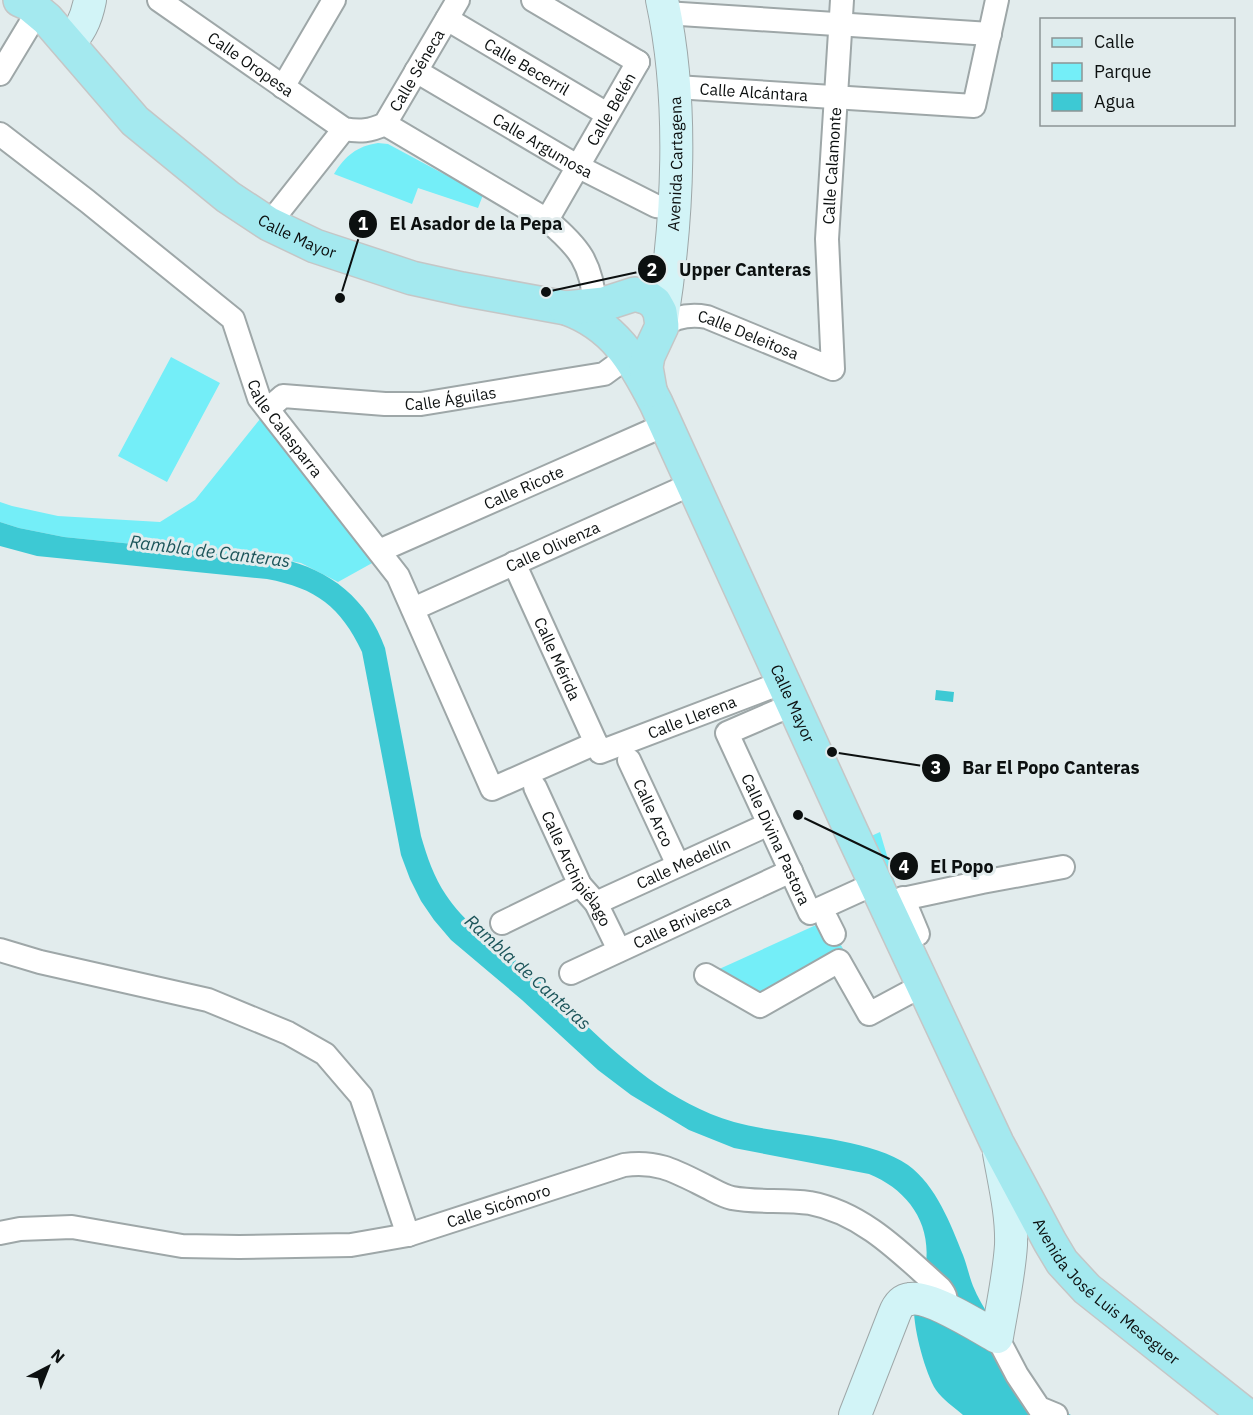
<svg xmlns="http://www.w3.org/2000/svg" width="1253" height="1415" viewBox="0 0 1253 1415" font-family="'IBM Plex Sans',sans-serif">
  <rect width="100%" height="100%" fill="#e2eced"/>
  <path fill="#74eef8" d="M 378,143 L 388,144 L 483,195 L 478,208 L 418,188 L 412,204 L 334,174 C 345,156 357,146 378,143 Z
    M 171,357 L 220,383 L 167,482 L 118,456 Z
    M 260,419 L 374,562 L 338,582 L 301,563 L 281,559 L 64,537 L 19,528 L 0,522 L 0,502 L 12,506 L 58,516 L 160,522 L 195,500 Z
    M 880,832 L 896,886 L 891,885 L 869,837 Z
    M 827,920 L 847,956 L 760,1006 L 706,975 Z"/>
  <path fill="#3dc9d4" d="M 0,522 L 19,528 L 64,537 L 281,559 C 330,569 368,600 385,648 L 421,836 C 427,857 434,877 446,895 C 467,927 493,940 520,964 C 588,1022 645,1096 734,1122 C 784,1136 867,1136 908,1165 C 936,1185 951,1225 963,1255 C 967,1265 969,1276 973,1286 C 982,1308 998,1329 1011,1349 C 1021,1366 1030,1385 1043,1400 C 1048,1408 1063,1411 1071,1415 L 963,1415 C 954,1407 942,1399 936,1390 C 925,1373 913,1327 914,1307 C 914,1292 925,1278 926,1263 C 931,1221 906,1189 869,1174 L 734,1148 L 689,1130 L 631,1095 L 598,1070 L 522,1000 L 451,940 L 434,920 L 421,901 L 410,879 L 401,855 L 362,652 C 341,607 316,588 267,579 L 37,556 L 0,546 Z
    M 936,690 L 954,692 L 953,702 L 935,700 Z"/>
  <g fill="none" stroke-linecap="round" stroke-linejoin="round">
    <defs>
      <g id="street">
        <path id="s1" d="M 159,0 L 344,129 C 360,132 370,131 385,124 L 458,0"/>
        <path d="M 533,0 L 638,62"/>
        <path d="M 665,13 L 990,34"/>
        <path id="s2" d="M 447,19 L 607,114"/>
        <path id="s3" d="M 416,71 L 577,166 L 656,206 L 674,208"/>
        <path d="M 0,74 L 38,11"/>
        <path d="M 283,87 L 334,0"/>
        <path id="s4" d="M 676,87 L 974,106 L 997,0"/>
        <path d="M 385,124 L 547,220 C 579,247 592,263 595,306"/>
        <path id="s5" d="M 0,134 L 87,201 L 233,319 L 259,398 L 398,576 L 492,789 L 596,743"/>
        <path id="s6" d="M 547,220 L 638,62"/>
        <path d="M 269,224 L 344,129"/>
        <path id="s7" d="M 662,326 C 676,316 690,314 707,317 L 833,369 L 827,239 L 842,0"/>
        <path id="s8" d="M 268,409 L 283,396 L 385,404 L 421,404 L 604,374 L 630,355"/>
        <path id="s9" d="M 379,551 L 667,424"/>
        <path id="s10" d="M 514,563 L 600,752 L 784,682"/>
        <path id="s11" d="M 413,609 L 694,483"/>
        <path id="s12" d="M 794,704 L 727,733 L 810,913 L 876,883"/>
        <path id="s13" d="M 629,760 L 678,865"/>
        <path id="s14" d="M 535,787 L 580,885 L 596,903 L 619,950"/>
        <path d="M 903,898 L 918,934"/>
        <path id="s15" d="M 596,903 L 769,824"/>
        <path d="M 884,903 L 982,882 L 1063,867"/>
        <path d="M 827,920 L 834,934"/>
        <path d="M 502,923 L 580,885"/>
        <path d="M 0,950 L 40,962 L 208,1000 L 288,1033 L 325,1054 L 361,1096 L 408,1235"/>
        <path id="s16" d="M 571,973 L 791,871"/>
        <path d="M 706,975 L 760,1006 L 839,961 L 869,1014 L 923,985"/>
        <path id="s17" d="M 0,1233 L 20,1229 L 72,1227 L 182,1246 L 239,1247 L 351,1245 L 408,1235 L 624,1165 C 658,1160 677,1172 707,1187 C 715,1191 723,1196 732,1198 C 757,1203 784,1199 810,1203 C 863,1213 901,1253 940,1288 C 946,1295 947,1299 944,1308"/>
        <path d="M 997,1337 L 1017,1375 L 1039,1408 L 1056,1415"/>
      </g>
      <g id="secondary">
        <path d="M 68,43 C 80,33 87,16 90,0"/>
        <path id="s18" d="M 662,319 C 678,218 684,101 662,0"/>
        <path d="M 855,1415 L 894,1315 C 897,1307 901,1300 910,1299 C 929,1295 979,1327 997,1337 C 1002,1307 1009,1276 1011,1245 C 1012,1214 1004,1182 999,1153"/>
      </g>
      <g id="primary">
        <path id="s19" d="M 20,0 L 29,4 L 47,19 L 135,121 L 228,197 L 269,224 L 315,246 L 412,278 L 462,289 L 566,308 C 614,325 634,360 656,403 L 852,833 L 997,1143 L 1050,1242 L 1062,1262 L 1087,1289 L 1246,1415"/>
        <path d="M 566,308 L 604,304 L 635,294 L 648,298 L 655,303 L 660,312 L 662,326 L 648,356 L 646,367 L 650,390"/>
      </g>
    </defs>
    <use href="#street" stroke="#9ea7a8" stroke-width="26"/>
    <use href="#secondary" stroke="#9ea7a8" stroke-width="34"/>
    <use href="#primary" stroke="#c5c6c6" stroke-width="36"/>
    <use href="#street" stroke="#fff" stroke-width="22"/>
    <use href="#secondary" stroke="#d2f4f7" stroke-width="32"/>
    <use href="#primary" stroke="#a4e9ef" stroke-width="33"/>
  </g>
  <g text-anchor="middle" dominant-baseline="central" stroke-width="6" stroke-linejoin="round" paint-order="stroke">
    <g font-size="16" fill="#0c1010" stroke="#e2eced">
      <text stroke="none"><textPath href="#s1" startOffset="112">Calle Oropesa</textPath></text>
      <text stroke="none"><textPath href="#s2" startOffset="93">Calle Becerril</textPath></text>
      <text stroke="none"><textPath href="#s1" startOffset="330">Calle Séneca</textPath></text>
      <text stroke="none"><textPath href="#s4" startOffset="78">Calle Alcántara</textPath></text>
      <text stroke="none"><textPath href="#s6" startOffset="128">Calle Belén</textPath></text>
      <text stroke="none"><textPath href="#s3" startOffset="147">Calle Argumosa</textPath></text>
      <text stroke="none"><textPath href="#s18" startOffset="156">Avenida Cartagena</textPath></text>
      <text stroke="none"><textPath href="#s7" startOffset="387">Calle Calamonte</textPath></text>
      <text stroke="none"><textPath href="#s19" startOffset="368">Calle Mayor</textPath></text>
      <text stroke="none"><textPath href="#s7" startOffset="92">Calle Deleitosa</textPath></text>
      <text stroke="none"><textPath href="#s8" startOffset="188">Calle Águilas</textPath></text>
      <text stroke="none"><textPath href="#s5" startOffset="420">Calle Calasparra</textPath></text>
      <text stroke="none"><textPath href="#s9" startOffset="158">Calle Ricote</textPath></text>
      <text stroke="none"><textPath href="#s11" startOffset="153">Calle Olivenza</textPath></text>
      <text stroke="none"><textPath href="#s10" startOffset="105">Calle Mérida</textPath></text>
      <text stroke="none"><textPath href="#s19" startOffset="1112">Calle Mayor</textPath></text>
      <text stroke="none"><textPath href="#s10" startOffset="306">Calle Llerena</textPath></text>
      <text stroke="none"><textPath href="#s13" startOffset="58">Calle Arco</textPath></text>
      <text stroke="none"><textPath href="#s12" startOffset="190">Calle Divina Pastora</textPath></text>
      <text stroke="none"><textPath href="#s15" startOffset="96">Calle Medellín</textPath></text>
      <text stroke="none"><textPath href="#s14" startOffset="92">Calle Archipiélago</textPath></text>
      <text stroke="none"><textPath href="#s16" startOffset="122">Calle Briviesca</textPath></text>
      <text stroke="none"><textPath href="#s17" startOffset="506">Calle Sicómoro</textPath></text>
      <text stroke="none"><textPath href="#s19" startOffset="1784">Avenida José Luis Meseguer</textPath></text>
    </g>
    <g font-size="18" font-style="italic" fill="#1b5459" stroke="#e2eced">
      <text transform="translate(210 551) rotate(7)">Rambla de Canteras</text>
      <text transform="translate(528 972) rotate(42)">Rambla de Canteras</text>
    </g>
  </g>
  <path fill="none" stroke="#0c1010" stroke-width="2" d="M340 298L363 224M546 292L652 269M832 752L936 768M798 815L904 866"/>
  <g fill="#0c1010" stroke="#e2eced" stroke-width="2">
    <circle cx="340" cy="298" r="6"/>
    <circle cx="546" cy="292" r="6"/>
    <circle cx="832" cy="752" r="6"/>
    <circle cx="798" cy="815" r="6"/>
    <circle cx="363" cy="224" r="15"/>
    <circle cx="652" cy="269" r="15"/>
    <circle cx="936" cy="768" r="15"/>
    <circle cx="904" cy="866" r="15"/>
  </g>
  <g font-size="18" text-anchor="middle" font-weight="bold" fill="#fff">
    <text x="363" y="230">1</text>
    <text x="652" y="276">2</text>
    <text x="936" y="774">3</text>
    <text x="904" y="873">4</text>
  </g>
  <g font-size="18" text-anchor="middle" font-weight="bold" fill="#0c1010" stroke="#e2eced" stroke-width="6" stroke-linejoin="round" paint-order="stroke">
    <text x="476" y="230">El Asador de la Pepa</text>
    <text x="745" y="276">Upper Canteras</text>
    <text x="1051" y="774">Bar El Popo Canteras</text>
    <text x="962" y="873">El Popo</text>
  </g>
  <rect x="1040" y="18" width="195" height="108" fill="#e2eced" stroke="#8c9495" stroke-width="1.5"/>
  <rect x="1052" y="38" width="30" height="9" fill="#a4e9ef" stroke="#8c9495" stroke-width="1.5"/>
  <text x="1094" y="48" font-size="18" fill="#0c1010">Calle</text>
  <rect x="1052" y="63" width="30" height="18" fill="#74eef8" stroke="#8c9495" stroke-width="1.5"/>
  <text x="1094" y="78" font-size="18" fill="#0c1010">Parque</text>
  <rect x="1052" y="93" width="30" height="18" fill="#3dc9d4" stroke="#8c9495" stroke-width="1.5"/>
  <text x="1094" y="108" font-size="18" fill="#0c1010">Agua</text>
  <g transform="translate(48 1367) rotate(42)" stroke="#e2eced" stroke-width="4.5" paint-order="stroke">
  <path d="M0-4.5L10 22L0 15L-10 22Z" fill="#0c1010"/>
  <text y="-9" font-size="16" font-weight="bold" text-anchor="middle" fill="#0c1010">N</text>
  </g>
</svg>
